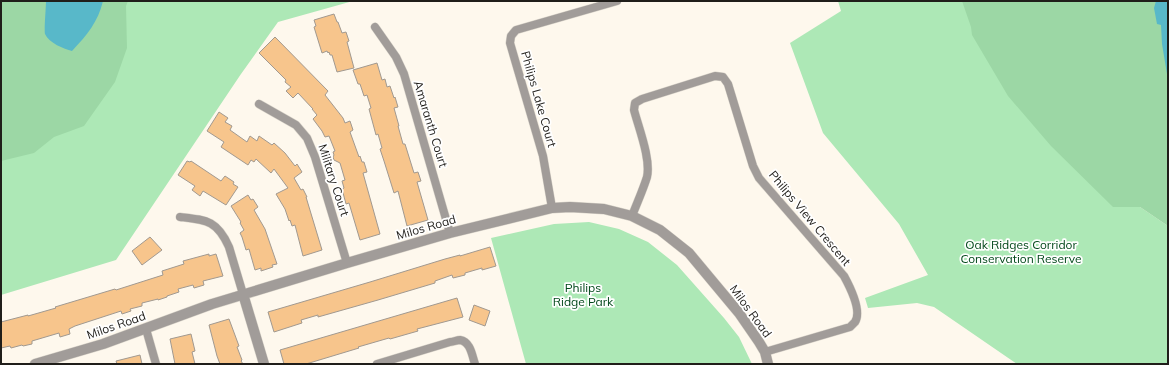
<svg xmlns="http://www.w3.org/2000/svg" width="1169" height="365" viewBox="0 0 1169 365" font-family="Mulish,sans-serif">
  <rect width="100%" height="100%" fill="#fef8ed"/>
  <path fill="#ade8b6" d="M 1,1 L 353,1 L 278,22 L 241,74 L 116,260 L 1,295 Z
    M 838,1 L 983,1 L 1140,207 L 1168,226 L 1168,364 L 1017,364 L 934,307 L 917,303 L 868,308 L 865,298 L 928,275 L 899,224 L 823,133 L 790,43 L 841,11 Z
    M 589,222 L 619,229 L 648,242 L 677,265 L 724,318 L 739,337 L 752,364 L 526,364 L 491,238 L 554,224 Z"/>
  <path fill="#9cd7a5" d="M 1,1 L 128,1 L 126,6 L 127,48 L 115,82 L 84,126 L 54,137 L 34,153 L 1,161 Z
    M 962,1 L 1159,1 L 1168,35 L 1168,226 L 1140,207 L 1113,207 L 1051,146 L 1008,96 L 972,35 L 971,27 Z"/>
  <path fill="#58b8c9" d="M 46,1 L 103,1 C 98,22 87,35 72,51 C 64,49 49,43 45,34 C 44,30 46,8 46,1 Z
    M 1156,1 L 1168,1 L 1168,80 L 1162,44 L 1161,25 L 1157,24 L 1154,8 Z"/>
  <path fill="#f7c58c" stroke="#a19990" d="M 334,14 L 337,22 L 338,22 L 342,33 L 346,32 L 349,41 L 347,42 L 354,68 L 337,72 L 332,55 L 330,55 L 329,52 L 328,53 L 327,51 L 322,53 L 314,27 L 316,26 L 314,20 Z
    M 275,37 L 328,91 L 325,95 L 343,118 L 345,123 L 350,121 L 353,130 L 350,132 L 359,157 L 360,156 L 362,162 L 364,162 L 367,172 L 363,173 L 380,234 L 360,240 L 349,203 L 346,204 L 342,189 L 344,188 L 342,181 L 345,180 L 340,163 L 334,160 L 333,157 L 334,155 L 333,152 L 335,151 L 329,136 L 325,137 L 322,131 L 313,119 L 317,115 L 312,109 L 313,109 L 298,93 L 293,98 L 286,91 L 291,87 L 285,82 L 286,80 L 259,53 Z
    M 377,63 L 382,80 L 385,79 L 387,87 L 390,86 L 394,98 L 395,97 L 398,107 L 394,108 L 399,126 L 398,126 L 403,144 L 405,144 L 414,173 L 418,172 L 421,181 L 417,182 L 428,220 L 407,226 L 398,191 L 394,193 L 384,161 L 380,149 L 382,148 L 378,134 L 376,135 L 369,109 L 371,108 L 367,95 L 364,96 L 360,84 L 358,84 L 353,70 Z
    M 219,112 L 228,118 L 225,122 L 232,126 L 230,130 L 247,142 L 250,136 L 257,141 L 259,136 L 272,145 L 274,143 L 285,153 L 295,166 L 297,164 L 302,172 L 294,178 L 301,190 L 303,189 L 307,197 L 306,197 L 322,250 L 303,256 L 295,225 L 292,226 L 290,220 L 289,221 L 285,209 L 276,194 L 288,188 L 274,169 L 271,173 L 256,159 L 254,162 L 251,160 L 248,165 L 221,147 L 224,142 L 207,131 Z
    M 187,161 L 190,162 L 191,161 L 221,181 L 225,176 L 234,182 L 233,184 L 238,187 L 226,205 L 203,191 L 200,196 L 192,190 L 195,186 L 178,175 Z
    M 248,195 L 251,200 L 253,199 L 258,207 L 254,210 L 265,229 L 277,264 L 272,265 L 273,267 L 261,271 L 261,268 L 255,270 L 249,249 L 246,250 L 242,237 L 240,233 L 244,230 L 240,223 L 241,222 L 231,206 Z
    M 150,237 L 162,250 L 142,265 L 132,251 Z
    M 490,247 L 496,266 L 482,270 L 482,268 L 465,273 L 465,275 L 453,278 L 452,275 L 435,281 L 435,283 L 378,300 L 318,317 L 318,315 L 301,320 L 302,323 L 274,332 L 268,312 L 370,282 L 445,259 L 460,255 L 460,256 Z
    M 209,254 L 209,256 L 216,254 L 223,276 L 203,281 L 204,285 L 194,288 L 193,285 L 178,289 L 179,292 L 167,296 L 167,297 L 158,300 L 158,299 L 142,303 L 142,306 L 130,309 L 131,311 L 122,314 L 121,311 L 75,326 L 69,329 L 70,334 L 60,337 L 59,333 L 32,341 L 32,344 L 23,346 L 22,345 L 11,348 L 10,346 L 1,348 L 1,322 L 28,315 L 28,316 L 56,308 L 55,307 L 115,289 L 116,290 L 163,275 L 162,271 L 184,264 L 183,261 Z
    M 457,298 L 463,317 L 417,329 L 418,331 L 390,339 L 389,338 L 358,347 L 359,348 L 306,364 L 284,364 L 280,350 Z
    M 474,305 L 490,311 L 485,326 L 469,320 Z
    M 229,319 L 239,346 L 237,347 L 242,360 L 241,361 L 243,364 L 220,364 L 217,356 L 209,325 Z
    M 191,334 L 195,351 L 192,352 L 195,364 L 175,364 L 170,339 Z
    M 140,355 L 142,364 L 117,364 L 116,361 Z"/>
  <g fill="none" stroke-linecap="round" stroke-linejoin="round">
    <defs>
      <path id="minor" d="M 375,27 L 396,57 L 404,74 L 450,233
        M 259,104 L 296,125 L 307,138 L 315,157 L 347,263
        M 552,208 L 543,156 L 510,43 L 511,36 L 516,30 L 617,1
        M 632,216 C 637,203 643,190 647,177 C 651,159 639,129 634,110 L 635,103 L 642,99 L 715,76 L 723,77 L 728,84 L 753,166 L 759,178 L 844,276 C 850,287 862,311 855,322 C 853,324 852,325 850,327 L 765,352
        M 180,217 C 206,220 217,220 229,247 L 243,294
        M 146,329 L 156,364
        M 377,364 L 450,342 C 453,342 457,340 460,340 C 471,342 472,356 475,364"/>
      <path id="tertiary" d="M 243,294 L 264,364
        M 35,364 L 103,344 L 212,304 L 347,263 L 450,233 L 552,208 L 570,207 L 604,209 L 632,216 L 660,230 L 689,253 L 739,313 L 759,342 L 765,352 L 768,364"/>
    </defs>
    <use href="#minor" stroke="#dad5cb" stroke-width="9"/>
    <use href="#tertiary" stroke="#dad5cb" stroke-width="11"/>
    <use href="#minor" stroke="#a19c99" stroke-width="8"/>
    <use href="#tertiary" stroke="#a19c99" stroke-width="10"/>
  </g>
  <g text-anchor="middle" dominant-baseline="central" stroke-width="3.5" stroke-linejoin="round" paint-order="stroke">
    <g font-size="12" fill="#201e1a" stroke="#fff">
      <text transform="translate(539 99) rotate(74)">Philips Lake Court</text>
      <text transform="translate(431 124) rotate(73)">Amaranth Court</text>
      <text transform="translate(334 180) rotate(72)">Military Court</text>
      <text transform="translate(810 218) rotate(50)">Philips View Crescent</text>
      <text transform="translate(426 227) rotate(-16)">Milos Road</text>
      <text transform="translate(751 311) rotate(54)">Milos Road</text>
      <text transform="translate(116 325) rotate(-19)">Milos Road</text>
    </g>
    <g font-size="12" fill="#02481a" stroke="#fff">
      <text x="1021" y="244">Oak Ridges Corridor<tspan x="1021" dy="14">Conservation Reserve</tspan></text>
      <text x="583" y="287">Philips<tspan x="583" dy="14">Ridge Park</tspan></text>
    </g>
  </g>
  <rect width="1169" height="365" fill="none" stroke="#201e1a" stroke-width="4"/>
</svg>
